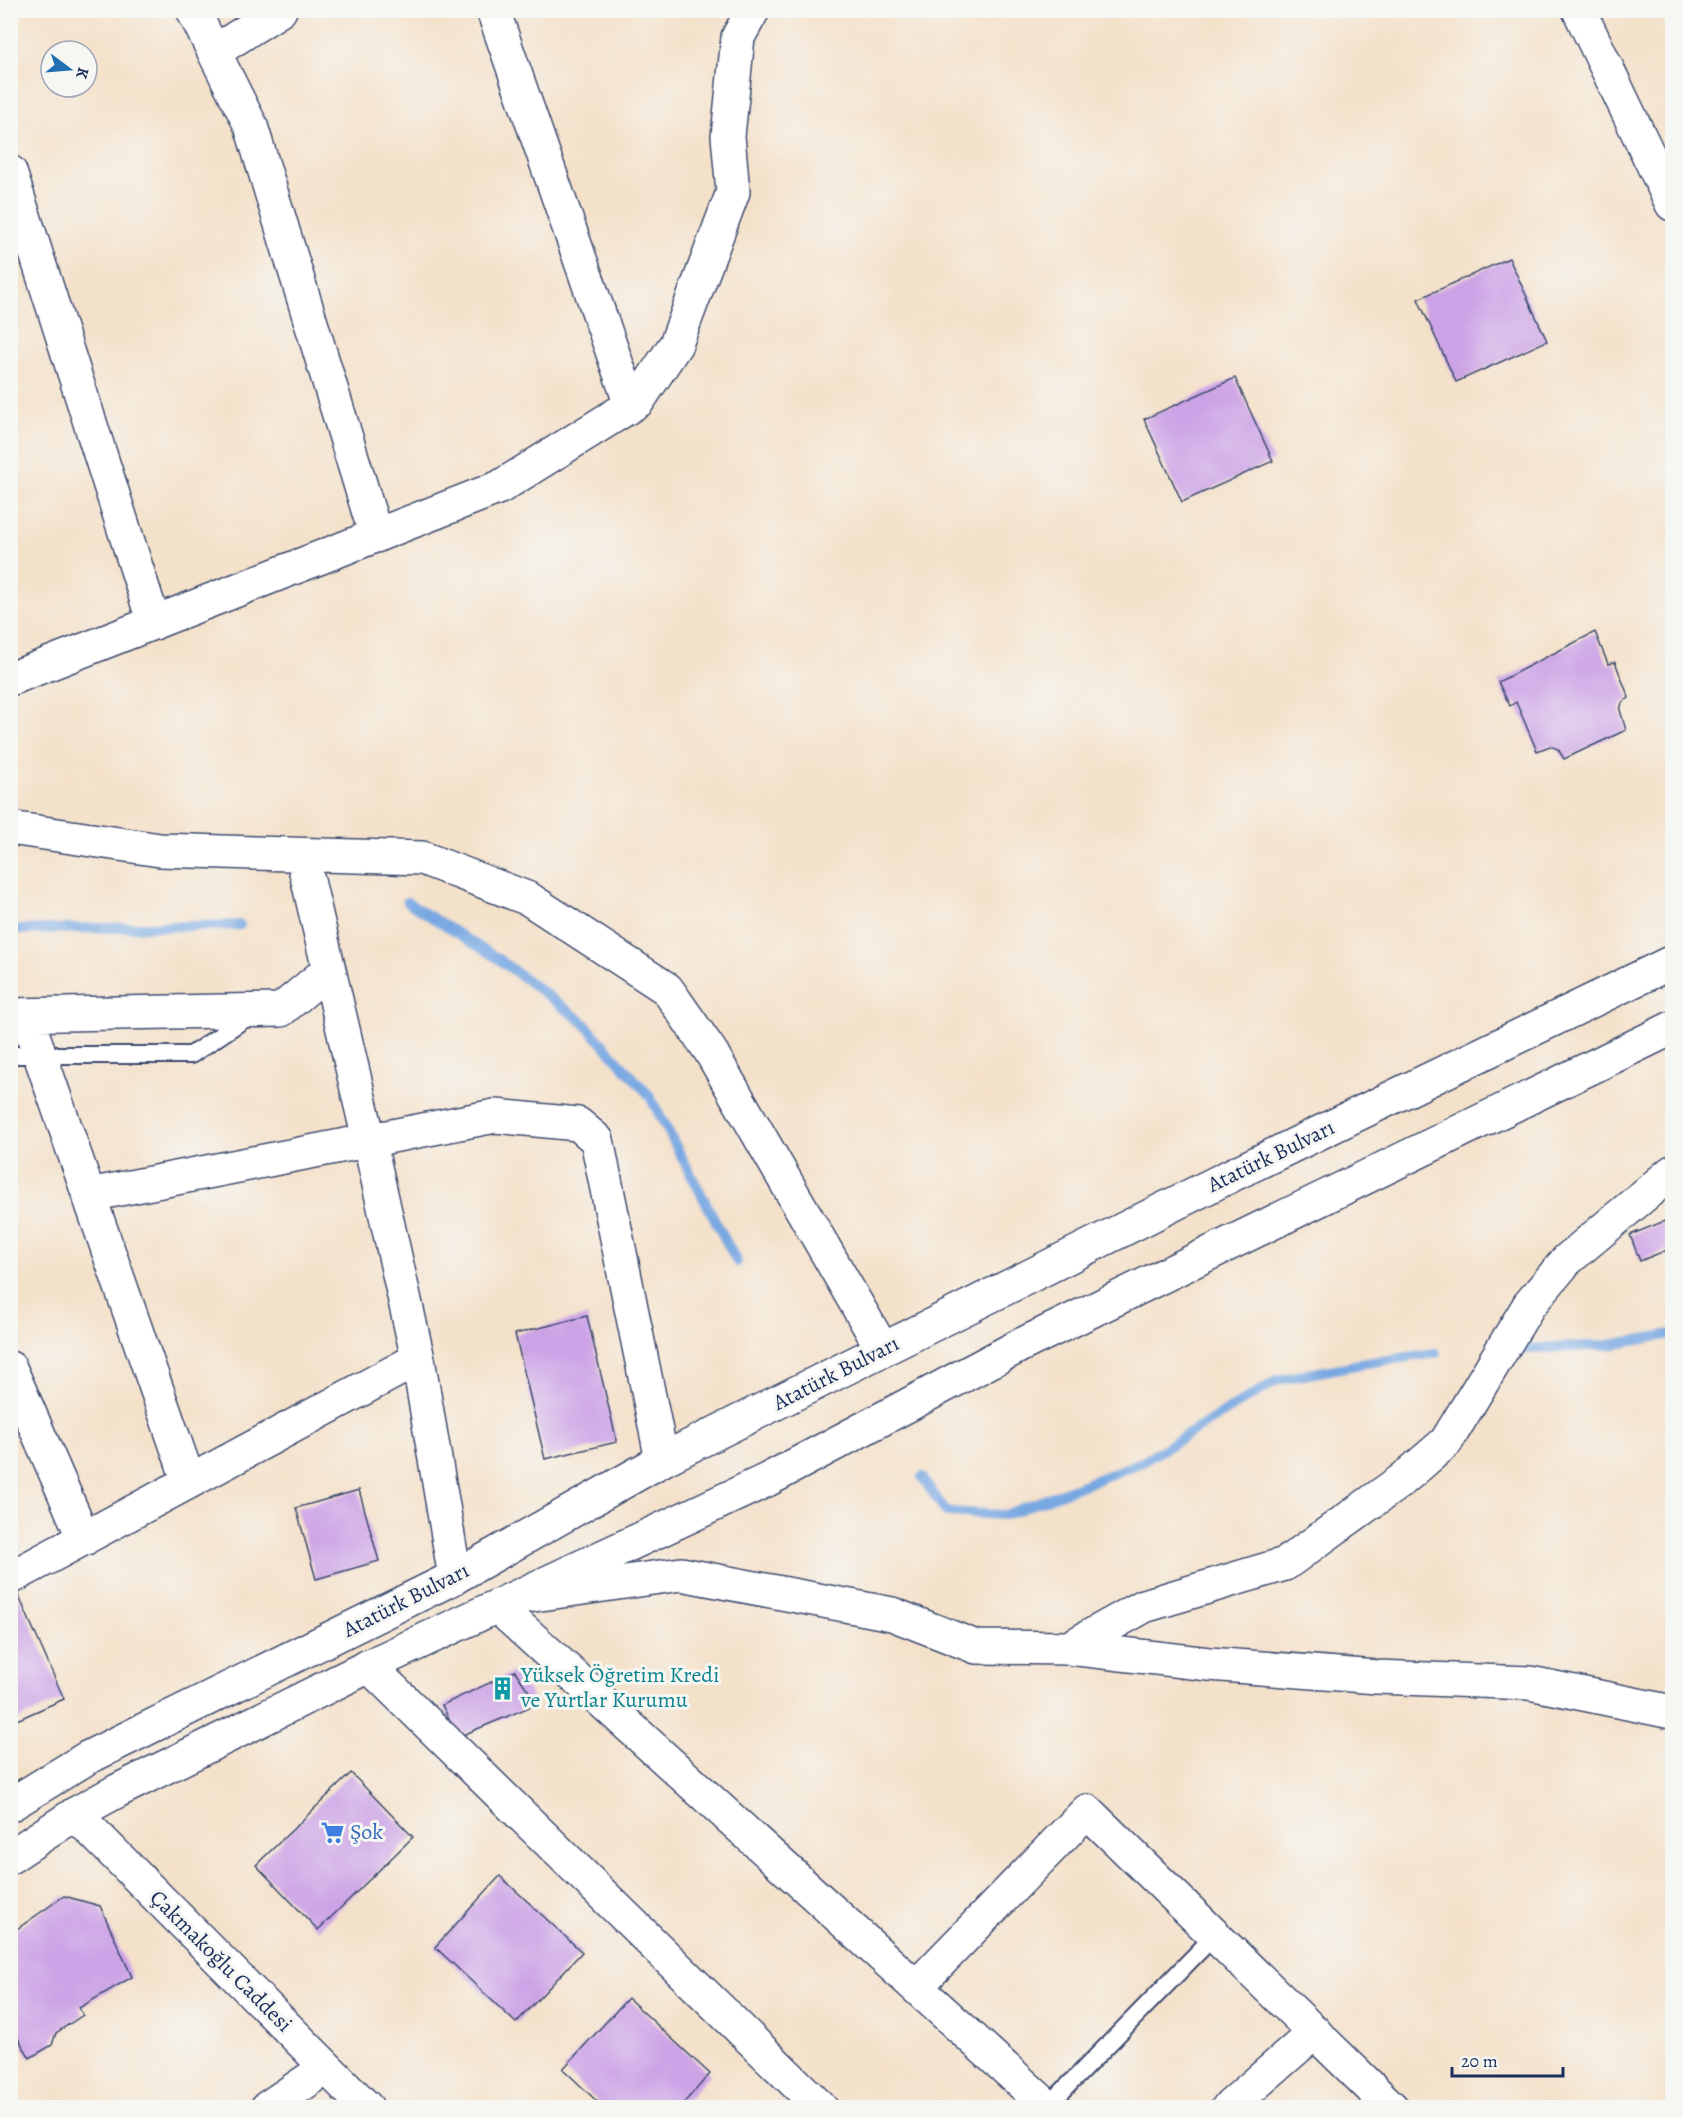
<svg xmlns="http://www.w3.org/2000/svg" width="1683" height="2118" viewBox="0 0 1683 2118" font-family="Alegreya,serif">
  <rect width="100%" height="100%" fill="#f6f6f2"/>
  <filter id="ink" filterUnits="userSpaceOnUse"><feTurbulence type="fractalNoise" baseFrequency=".0167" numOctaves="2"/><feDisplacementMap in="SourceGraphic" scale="12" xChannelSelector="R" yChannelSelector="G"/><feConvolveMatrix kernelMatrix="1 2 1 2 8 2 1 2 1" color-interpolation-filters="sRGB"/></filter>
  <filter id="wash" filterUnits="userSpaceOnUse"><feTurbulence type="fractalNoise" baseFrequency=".008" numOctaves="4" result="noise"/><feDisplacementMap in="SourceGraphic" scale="24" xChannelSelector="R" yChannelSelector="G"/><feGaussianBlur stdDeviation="1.35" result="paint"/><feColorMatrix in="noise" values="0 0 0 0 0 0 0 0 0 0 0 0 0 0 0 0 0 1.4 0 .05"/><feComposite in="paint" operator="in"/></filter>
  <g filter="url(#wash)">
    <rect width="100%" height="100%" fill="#f4e1ca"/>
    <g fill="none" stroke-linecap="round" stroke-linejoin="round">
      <path stroke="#78a8e2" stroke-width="10" d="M 407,902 L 497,958 L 583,1022 L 649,1095 L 737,1262
        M 10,930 L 240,925
        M 1527,1349 L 1609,1345 L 1672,1334
        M 922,1477 L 946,1512 L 1005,1515 L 1142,1462 L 1278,1380 L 1366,1363 L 1436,1353"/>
    </g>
    <g id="blocks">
      <path fill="#cca3e6" d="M 1509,258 L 1547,341 L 1456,382 L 1418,299 Z
        M 1235,378 L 1273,461 L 1182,502 L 1144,419 Z
        M 1595,632 L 1608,664 L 1615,662 L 1629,698 L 1622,703 L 1620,710 L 1626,730 L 1564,759 L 1558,749 L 1550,746 L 1537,751 L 1516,702 L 1510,706 L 1498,682 Z
        M 1672,1218 L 1672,1248 L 1640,1261 L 1630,1235 Z
        M 587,1316 L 617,1442 L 545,1459 L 515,1334 Z
        M 359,1490 L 379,1561 L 316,1579 L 296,1508 Z
        M 17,1592 L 64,1699 L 10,1723 L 10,1595 Z
        M 515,1671 L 537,1704 L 458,1737 L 442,1705 Z
        M 351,1773 L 413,1837 L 318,1930 L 256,1865 Z
        M 500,1876 L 582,1952 L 516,2023 L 435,1947 Z
        M 64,1896 L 100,1906 L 132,1977 L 79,2008 L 83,2015 L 56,2033 L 52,2045 L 30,2058 L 10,2025 L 10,1934 Z
        M 628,1998 L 710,2074 L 679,2108 L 604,2108 L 563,2069 Z"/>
    </g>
  </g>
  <g filter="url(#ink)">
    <use href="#blocks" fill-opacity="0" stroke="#3c4a6e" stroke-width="1.5"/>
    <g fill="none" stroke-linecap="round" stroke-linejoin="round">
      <defs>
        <path id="service" d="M 10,1055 L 191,1055 L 249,1016
          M 1048,2106 L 1215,1935"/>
        <path id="minor" d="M 193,10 L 251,126 L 376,536
          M 493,10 L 631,405
          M 1579,10 L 1672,204
          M 214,52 L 280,10
          M 10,172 L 154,623
          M 10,679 L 500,487 L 638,401 L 676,344 L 733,192 L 728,136 L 738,37 L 753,10
          M 10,828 L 160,850 L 422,858 L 529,899 L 667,989 L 711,1052 L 883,1350
          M 302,855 L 369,1140 L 418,1359 L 455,1577
          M 10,1015 L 281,1010 L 329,970
          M 26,1015 L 189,1482
          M 89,1195 L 495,1116 L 578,1124 L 597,1140 L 662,1460
          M 10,1368 L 84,1539
          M 10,1578 L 418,1359
          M 527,1596 L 681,1574 L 892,1614 L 976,1647 L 1069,1648 L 1209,1664 L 1377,1677 L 1530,1683 L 1672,1712
          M 498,1607 L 1049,2108
          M 1069,1648 L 1144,1606 L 1285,1564 L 1402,1480 L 1446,1442 L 1529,1305 L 1567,1260 L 1672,1172
          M 369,1666 L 821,2108
          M 916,1987 L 1087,1811 L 1392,2108
          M 267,2108 L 326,2068
          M 1228,2108 L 1315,2032"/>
        <path id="tertiary" d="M 75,1814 L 367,2108"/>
        <path id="secondary" d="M 10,1805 L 87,1758 L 455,1577 L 662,1460 L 1234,1174 L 1672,962
          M 10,1857 L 75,1814 L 117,1791 L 369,1666 L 767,1480 L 1019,1346 L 1672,1028"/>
      </defs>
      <use href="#service" stroke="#3c4a6e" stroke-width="20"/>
      <use href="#minor" stroke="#3c4a6e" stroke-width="36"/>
      <use href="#tertiary" stroke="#3c4a6e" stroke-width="36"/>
      <use href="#secondary" stroke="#3c4a6e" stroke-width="36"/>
      <use href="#service" stroke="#fff" stroke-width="16"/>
      <use href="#minor" stroke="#fff" stroke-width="33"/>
      <use href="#tertiary" stroke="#fff" stroke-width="33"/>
      <use href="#secondary" stroke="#fff" stroke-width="33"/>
    </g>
  </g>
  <defs>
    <symbol id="building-bare" viewBox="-9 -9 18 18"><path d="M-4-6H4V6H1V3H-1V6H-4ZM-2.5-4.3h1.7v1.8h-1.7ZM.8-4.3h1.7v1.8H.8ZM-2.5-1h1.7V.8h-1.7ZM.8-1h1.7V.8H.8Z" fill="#0f9aa8" stroke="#f6f6f2" stroke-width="2.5" paint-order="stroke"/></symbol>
    <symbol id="supermarket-bare" viewBox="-9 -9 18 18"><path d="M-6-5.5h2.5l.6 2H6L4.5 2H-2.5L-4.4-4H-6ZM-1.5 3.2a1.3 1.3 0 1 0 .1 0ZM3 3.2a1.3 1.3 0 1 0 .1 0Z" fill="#3f7fe0" stroke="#f6f6f2" stroke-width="2.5" paint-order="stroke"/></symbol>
  </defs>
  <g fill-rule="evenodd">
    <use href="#building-bare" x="486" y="1672" width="33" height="33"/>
    <use href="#supermarket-bare" x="316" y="1816" width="33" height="33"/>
  </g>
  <g text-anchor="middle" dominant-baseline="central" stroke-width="6" stroke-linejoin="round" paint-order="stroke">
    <g font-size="22" fill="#1b2f5e" stroke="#f6f6f2">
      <text transform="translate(1271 1156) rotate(-26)">Atatürk Bulvarı</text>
      <text transform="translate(836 1373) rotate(-27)">Atatürk Bulvarı</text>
      <text transform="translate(406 1600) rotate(-27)">Atatürk Bulvarı</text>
      <text transform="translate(221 1961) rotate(45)">Çakmakoğlu Caddesi</text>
    </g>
    <g font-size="22" fill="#0d838f" stroke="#f6f6f2" text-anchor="start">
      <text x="521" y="1675">Yüksek Öğretim Kredi<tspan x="521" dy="25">ve Yurtlar Kurumu</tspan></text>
    </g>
    <g font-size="22" fill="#366cbe" stroke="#f6f6f2" text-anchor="start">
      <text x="350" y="1832">Şok</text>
    </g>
  </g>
  <rect width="1683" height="2118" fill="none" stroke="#f6f6f2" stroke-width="36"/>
  <g transform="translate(69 69) rotate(106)"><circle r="28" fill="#f6f6f2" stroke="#9ea6b7" stroke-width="1.5"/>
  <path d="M0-4.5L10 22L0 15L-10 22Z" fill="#1f6fb2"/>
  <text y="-9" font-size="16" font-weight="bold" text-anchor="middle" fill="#1b2f5e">K</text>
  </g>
  <path d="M1452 2067v9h111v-9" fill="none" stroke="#1b2f5e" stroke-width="3"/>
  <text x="1461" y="2067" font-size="18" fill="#1b2f5e" stroke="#f6f6f2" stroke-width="4.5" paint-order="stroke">20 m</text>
</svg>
